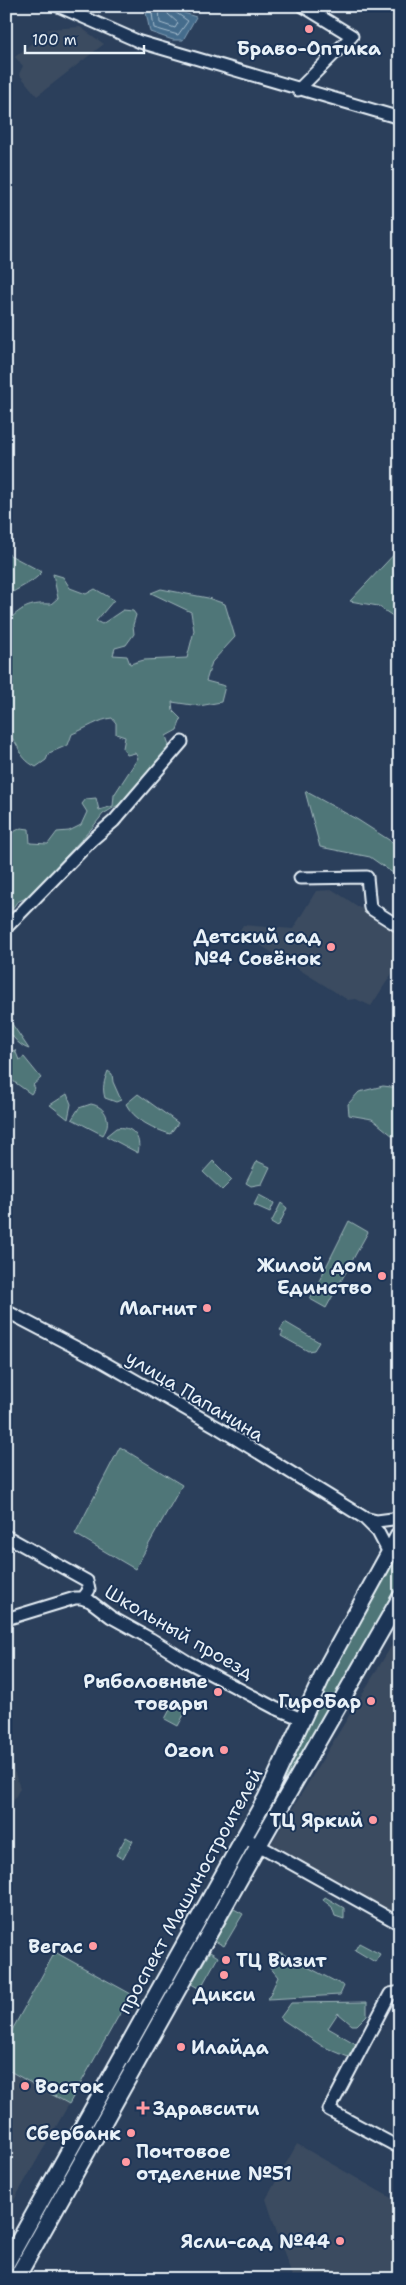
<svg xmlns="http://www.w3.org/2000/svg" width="406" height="2285" viewBox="0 0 406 2285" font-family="'Shantell Sans',sans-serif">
  <rect width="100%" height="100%" fill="#2b3f5b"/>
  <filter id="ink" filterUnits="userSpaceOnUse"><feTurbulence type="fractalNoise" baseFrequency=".02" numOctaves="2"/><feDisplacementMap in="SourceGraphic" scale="10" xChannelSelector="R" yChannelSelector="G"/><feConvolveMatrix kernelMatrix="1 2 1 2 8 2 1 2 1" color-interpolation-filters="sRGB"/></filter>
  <g filter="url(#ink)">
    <path fill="#3b4b60" d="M 80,27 L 104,44 L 37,96 L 19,74 L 23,66 L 15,57 L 49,29 Z
      M 333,890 L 400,934 L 400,961 L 371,1006 L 356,999 L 348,1000 L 239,932 L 243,925 L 293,929 L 316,891 Z
      M 400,1632 L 400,1916 L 271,1844 Z
      M 6,1749 L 20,1788 L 6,1815 Z
      M 6,2069 L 69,2104 L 6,2214 Z
      M 297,2144 L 400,2203 L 400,2279 L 293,2279 L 266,2199 Z"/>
    <path fill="#507678" stroke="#9cb4b8" d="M 400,548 L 400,621 L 378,606 L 350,601 Z
      M 6,549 L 8,554 L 42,572 C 32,584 18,587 6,597 Z
      M 53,574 L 63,577 L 70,588 L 86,594 L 95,589 L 114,600 L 96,621 L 102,624 L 123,610 L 133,611 L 136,615 L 133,625 L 134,634 L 126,645 L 115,648 L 113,655 L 127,656 L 130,664 L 144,660 L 187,658 L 194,631 L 191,612 L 151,593 L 161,589 L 208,598 L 225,604 L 235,637 L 212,662 L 206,681 L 225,686 L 221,702 L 199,706 L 172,702 L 173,711 L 181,719 L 177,730 L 166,736 L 169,745 L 167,758 L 158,768 L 147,773 L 139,786 L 120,804 L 103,814 L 92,828 L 28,897 L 17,902 L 6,917 L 6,836 L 21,828 L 29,829 L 30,843 L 48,844 L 57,832 L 69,831 L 81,825 L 87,812 L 82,804 L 86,799 L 96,798 L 99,810 L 113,806 L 114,795 L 138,758 L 135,753 L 127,755 L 123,748 L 125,737 L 116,734 L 116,723 L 112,718 C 100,719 85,729 72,734 L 68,745 L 49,753 L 46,760 L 36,767 C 15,756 23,745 6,733 L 6,617 L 9,620 C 23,606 32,603 51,604 L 58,598 Z
      M 305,791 L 358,820 L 400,847 L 400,878 L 370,857 L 320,847 Z
      M 8,1018 L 29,1049 C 18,1046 6,1031 6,1019 Z
      M 15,1050 L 19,1060 L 24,1057 L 41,1078 L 33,1085 L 35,1088 L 31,1094 L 6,1076 L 6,1054 Z
      M 108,1071 L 112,1074 L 113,1082 L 121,1100 L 116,1102 L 105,1098 C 102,1088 104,1081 108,1071 Z
      M 383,1086 L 400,1088 L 400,1135 L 393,1136 L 372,1119 L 349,1115 L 348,1104 L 359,1092 Z
      M 67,1094 L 71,1104 L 68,1119 L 50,1105 Z
      M 138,1094 L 178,1123 L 170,1134 C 154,1129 134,1120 126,1104 Z
      M 91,1104 C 107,1107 112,1122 103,1135 L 72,1119 L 79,1108 Z
      M 116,1128 C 132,1125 142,1137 138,1153 L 106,1136 Z
      M 213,1161 L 232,1180 L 222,1190 L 203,1172 Z
      M 257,1161 L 270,1167 L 262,1184 L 251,1186 L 246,1183 Z
      M 259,1195 L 274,1203 L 270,1212 L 254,1205 Z
      M 281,1203 L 287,1208 L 279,1225 L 276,1226 L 271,1223 Z
      M 349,1221 L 368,1232 L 326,1308 L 310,1299 Z
      M 285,1322 L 319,1342 L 314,1350 L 308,1351 L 281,1336 L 283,1332 L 280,1330 Z
      M 120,1447 L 182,1485 L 135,1569 L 75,1534 Z
      M 400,1545 L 400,1586 L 260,1830 L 257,1828 L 327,1679 Z
      M 175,1700 L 188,1707 L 178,1726 L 165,1719 Z
      M 126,1837 L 133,1841 L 123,1859 L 116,1855 Z
      M 241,1855 L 245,1857 L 9,2279 L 6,2279 Z
      M 325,1897 L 344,1908 L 344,1919 L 335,1916 L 332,1907 L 323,1900 Z
      M 234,1909 L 243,1914 L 224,1946 L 215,1941 Z
      M 359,1943 L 380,1954 L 375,1962 L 355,1950 Z
      M 55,1952 L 131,1994 L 69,2104 L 6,2069 L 6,2041 Z
      M 210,1952 L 218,1957 L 200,1989 L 191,1984 Z
      M 279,1952 L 344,1986 L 340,1995 L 268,1999 L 278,1977 L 269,1966 Z
      M 367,2002 L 367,2015 L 357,2025 L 352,2025 L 338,2013 L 328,2028 L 356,2044 L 348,2057 L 322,2046 L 280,2018 L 291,2003 Z"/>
    <path fill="#446c8c" stroke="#86a1b7" d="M 149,6 L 176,6 L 184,13 L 196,17 L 183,40 L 173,40 L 150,32 L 146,12 Z"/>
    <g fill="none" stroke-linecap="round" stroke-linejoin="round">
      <path stroke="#a6bccd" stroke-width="1" d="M 153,6 L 152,13 L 154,28 L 178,35 L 188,21 L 175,12 L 173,6
        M 159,6 L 160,23 L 175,28 L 178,23 L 168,14 L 167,6"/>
      <defs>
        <path id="minor" d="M 58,6 L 140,42 L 400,118
          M 298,90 L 352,36 L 303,6
          M 300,878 L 367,877 L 370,908 L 400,927
          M 6,928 L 93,839 L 114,821 L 182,742
          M 6,1311 L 98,1359 L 217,1427 L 363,1517 L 378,1532 L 389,1553
          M 364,1518 L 377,1521 L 400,1518
          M 6,1536 L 87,1581 L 89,1590 L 83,1598
          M 6,1619 L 75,1598 L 81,1598 L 90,1601 L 111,1617 L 151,1639 L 188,1662 L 275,1708 L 302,1719
          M 244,1837 L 400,1924
          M 400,1992 L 390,1994 L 329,2110 L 400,2148"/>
        <path id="major" d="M 6,2264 L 266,1798 L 329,1662 L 400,1533
          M 16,2279 L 253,1855 L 400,1598"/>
      </defs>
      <use href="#minor" stroke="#e8f1f8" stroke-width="15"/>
      <use href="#major" stroke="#e8f1f8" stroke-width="19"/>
      <use href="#minor" stroke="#1d3557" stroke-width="11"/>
      <use href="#major" stroke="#1d3557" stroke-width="15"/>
    </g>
  </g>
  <g fill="#ff9aa2" stroke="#1d3557" stroke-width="2">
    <circle cx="309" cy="29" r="5"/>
    <circle cx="331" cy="947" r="5"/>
    <circle cx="382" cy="1276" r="5"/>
    <circle cx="207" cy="1308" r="5"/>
    <circle cx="218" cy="1692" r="5"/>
    <circle cx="371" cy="1701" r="5"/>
    <circle cx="224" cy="1750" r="5"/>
    <circle cx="373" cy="1820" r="5"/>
    <circle cx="93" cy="1946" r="5"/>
    <circle cx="226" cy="1960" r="5"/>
    <circle cx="224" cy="1975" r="5"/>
    <circle cx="181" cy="2047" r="5"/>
    <circle cx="25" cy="2086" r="5"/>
    <path d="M140.5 2100.5h5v5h5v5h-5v5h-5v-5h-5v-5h5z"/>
    <circle cx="131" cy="2133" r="5"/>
    <circle cx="126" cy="2162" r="5"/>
    <circle cx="340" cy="2241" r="5"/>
  </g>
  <g text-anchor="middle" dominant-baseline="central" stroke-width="4" stroke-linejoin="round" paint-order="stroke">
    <g font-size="19" font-weight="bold" fill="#e8f1f8" stroke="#1d3557" text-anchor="end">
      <text x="309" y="48" text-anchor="middle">Браво-Оптика</text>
      <text x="321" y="936">Детский сад<tspan x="321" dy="22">№4 Совёнок</tspan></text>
      <text x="372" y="1265">Жилой дом<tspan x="372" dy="22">Единство</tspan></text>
      <text x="197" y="1308">Магнит</text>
      <text x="208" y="1681">Рыболовные<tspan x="208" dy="22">товары</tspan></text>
      <text x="361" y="1701">ГироБар</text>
      <text x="214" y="1750">Ozon</text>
      <text x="363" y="1820">ТЦ Яркий</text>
      <text x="83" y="1946">Вегас</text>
      <text x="236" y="1960" text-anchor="start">ТЦ Визит</text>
      <text x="224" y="1994" text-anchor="middle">Дикси</text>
      <text x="191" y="2047" text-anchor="start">Илайда</text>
      <text x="35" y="2086" text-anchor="start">Восток</text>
      <text x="153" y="2108" text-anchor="start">Здравсити</text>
      <text x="121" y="2133">Сбербанк</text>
      <text x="136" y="2151" text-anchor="start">Почтовое<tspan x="136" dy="22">отделение №51</tspan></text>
      <text x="330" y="2241">Ясли-сад №44</text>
    </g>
    <g font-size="19" fill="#e8f1f8" stroke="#1d3557">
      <text transform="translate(195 1396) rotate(31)">улица Папанина</text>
      <text transform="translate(179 1632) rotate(30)">Школьный проезд</text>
      <text transform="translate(190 1891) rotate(-61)">проспект Машиностроителей</text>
    </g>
  </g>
  <rect width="406" height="2285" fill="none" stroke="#1d3557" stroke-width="25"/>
  <rect x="12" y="12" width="381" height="2260" fill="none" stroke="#e8f1f8" stroke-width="2" filter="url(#ink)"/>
  <path d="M25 45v8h119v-8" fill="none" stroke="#e8f1f8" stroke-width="2.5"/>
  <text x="32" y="45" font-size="15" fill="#e8f1f8" stroke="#1d3557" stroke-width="4" paint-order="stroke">100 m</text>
</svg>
